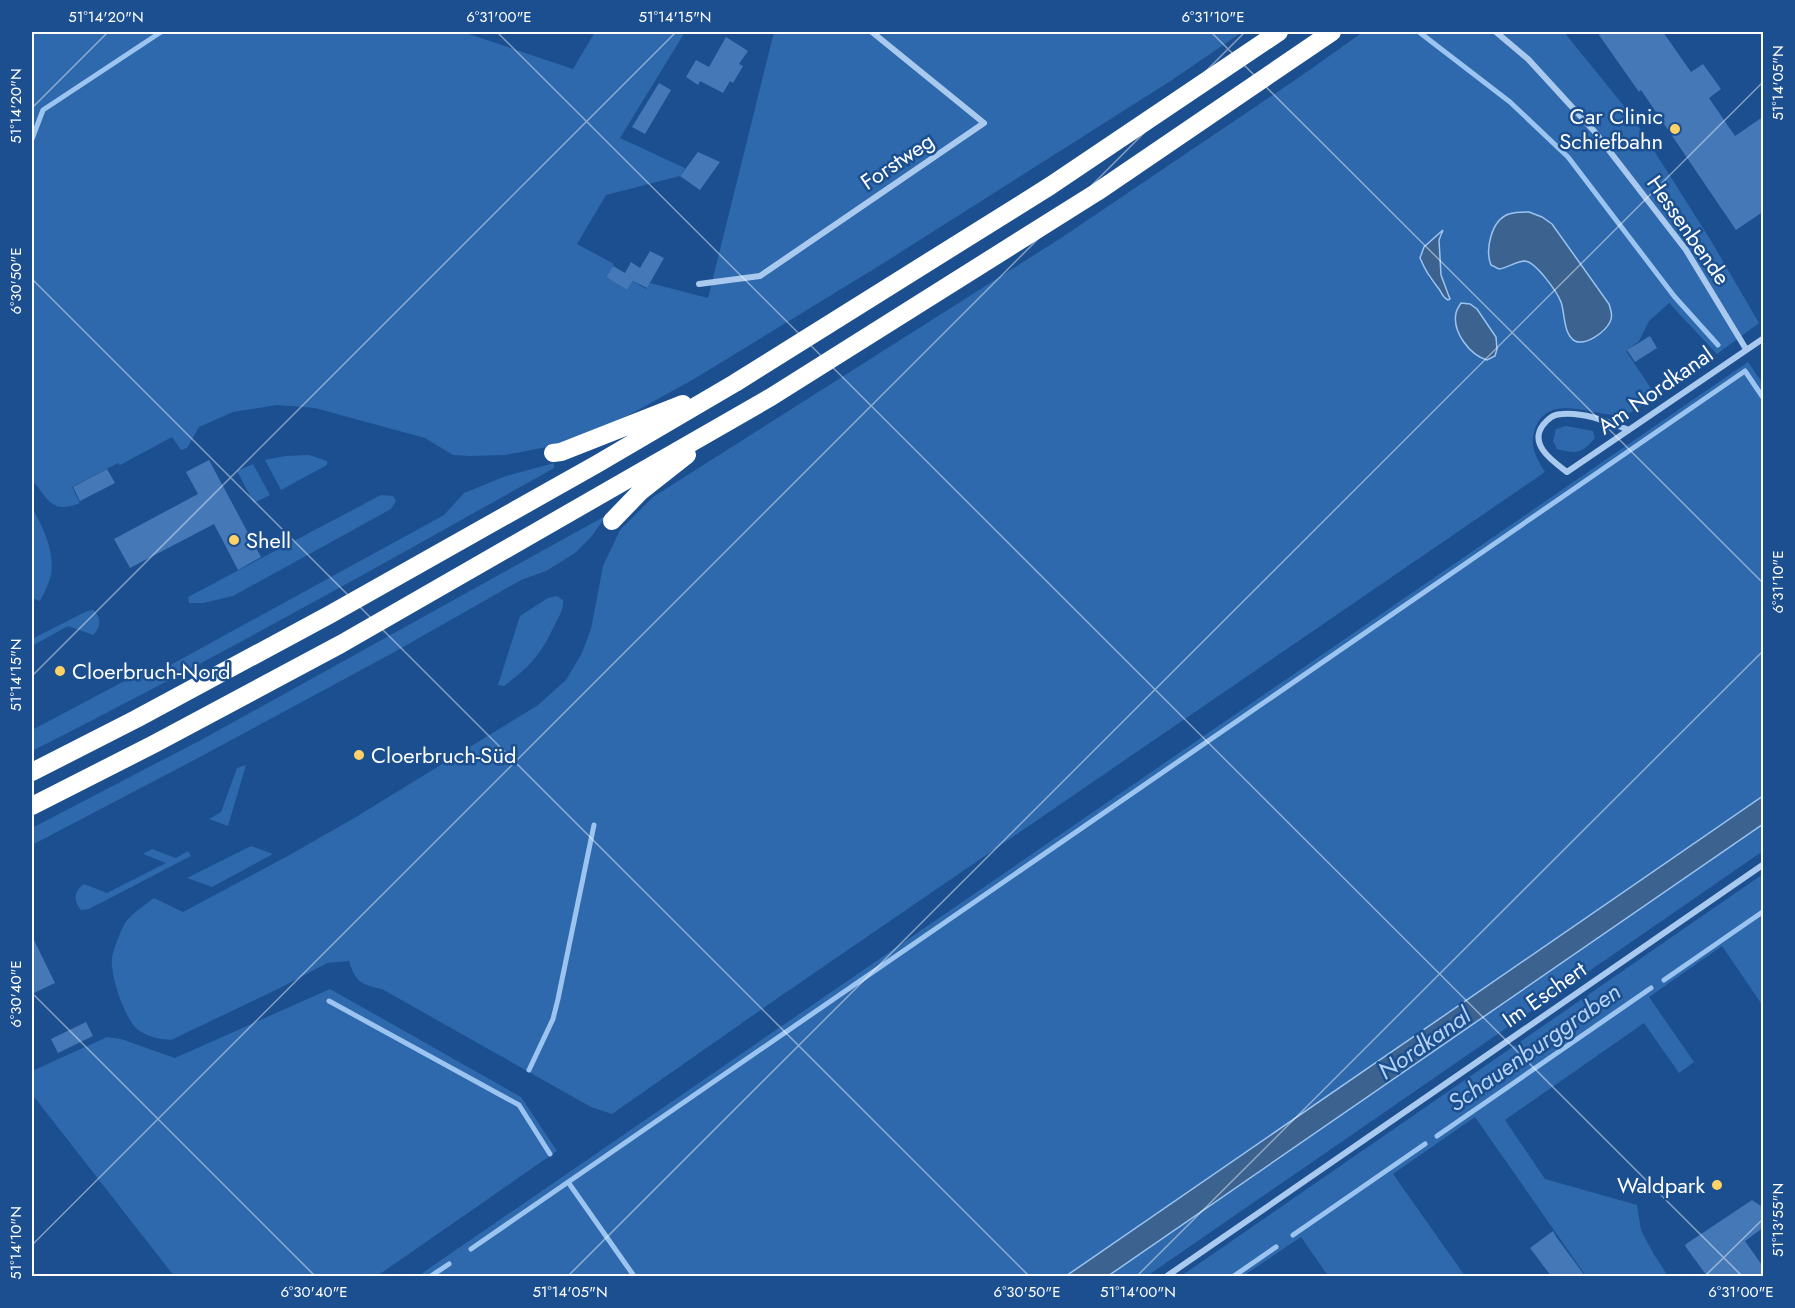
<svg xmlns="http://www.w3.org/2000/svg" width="1795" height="1308" viewBox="0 0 1795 1308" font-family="Jost,sans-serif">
  <rect width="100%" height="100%" fill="#1b4f8f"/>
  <path fill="#2e69ad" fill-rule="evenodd" d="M 32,32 L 463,32 L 573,69 L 595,32 L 685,32 L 620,138 L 685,168 L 680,176 L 606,195 L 577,244 L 614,264 L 606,277 L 627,290 L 633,281 L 646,289 L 650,283 L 708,298 L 774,32 L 1242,32 L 1172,80 L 882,264 L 694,379 L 629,415 L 598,430 L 552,446 L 505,455 L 470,456 L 453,455 L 425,438 L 315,408 L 277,405 L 233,412 L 199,427 L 187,448 L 181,450 L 172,437 L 120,465 L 118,463 L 72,487 L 80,503 C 51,515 48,498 32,480 Z
    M 1363,32 L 1564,32 L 1632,116 L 1710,239 L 1759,323 L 1717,354 L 1669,303 L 1649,321 L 1639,341 L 1626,351 L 1656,396 C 1645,403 1633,415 1619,415 C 1592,416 1548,392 1535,429 C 1529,446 1536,458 1545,472 L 785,993 L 612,1114 L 591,1107 L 382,989 C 361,985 355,981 349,961 L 327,963 L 282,987 L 171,1040 C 159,1039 146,1037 136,1028 C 124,1016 110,975 112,958 C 113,950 121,930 125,923 C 132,913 144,906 154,898 L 183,912 L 286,857 L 356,817 L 538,705 L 566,680 L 582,653 L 591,629 L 603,566 L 620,530 L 653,497 L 1061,238 L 1301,76 ZM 1509,214 L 1542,217 L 1552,224 L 1609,304 L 1593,337 C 1588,340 1581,344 1575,340 C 1563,334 1565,312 1560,301 C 1556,291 1535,260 1522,261 C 1517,262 1510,266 1504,268 L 1495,227 L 1500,219 ZM 1443,234 L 1439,240 L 1441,275 L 1450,295 L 1443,297 L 1441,291 L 1428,277 L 1437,235 Z
    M 1748,362 L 1763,384 L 1763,796 L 1066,1276 L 418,1276 Z
    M 1566,426 L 1593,431 L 1595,438 C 1581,454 1577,454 1557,449 L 1553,441 L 1556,429 Z
    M 309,455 L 327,461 L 327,465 L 281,490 L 265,460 L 285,456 Z
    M 554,463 L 554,468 C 381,565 209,662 32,751 L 32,730 L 134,676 L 165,668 L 444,515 L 464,493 L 506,476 Z
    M 253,464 L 270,495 L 254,503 L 237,471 Z
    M 381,495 L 393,496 L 396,501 L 391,509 L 233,596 L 203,603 L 189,603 L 188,597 Z
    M 32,508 C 43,526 55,552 51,575 C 49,584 44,593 40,601 L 32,598 Z
    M 607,515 L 591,537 L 575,553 L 546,571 L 521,580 L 389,655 L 198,758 L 32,845 L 32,828 L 201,740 Z
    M 557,596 L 563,600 C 564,608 560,615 556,622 C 542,653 531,666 504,686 L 498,685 L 520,616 L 548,598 Z
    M 93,610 C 102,617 101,628 93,635 L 68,626 L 32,646 L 32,639 L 87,611 Z
    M 246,765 L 228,826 L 209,819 L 221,812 L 237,768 Z
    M 1763,824 L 1763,851 L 1147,1276 L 1108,1276 Z
    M 251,846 L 273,854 L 212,887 L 187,878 Z
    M 152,849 L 176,858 L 188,851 L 191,856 L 89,909 L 81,910 C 73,901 74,891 84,884 L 107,893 L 166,863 L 143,854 Z
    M 1763,874 L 1763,1006 L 1722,946 L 1649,997 L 1694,1062 L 1679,1073 L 1644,1023 L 1505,1120 L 1545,1179 L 1637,1205 L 1641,1230 L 1653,1253 L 1668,1276 L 1586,1276 L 1475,1117 L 1393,1174 L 1465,1276 L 1328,1276 L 1301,1237 L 1243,1276 L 1181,1276 Z
    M 330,989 L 521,1097 L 557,1151 L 377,1276 L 174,1276 L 35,1098 L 32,1099 L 32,1071 L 107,1037 L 121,1039 L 175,1058 Z"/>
  <path fill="#3c6290" stroke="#9cc4f0" stroke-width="1.5" d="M 1529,212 L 1542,217 L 1552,224 L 1609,304 C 1611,311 1613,316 1610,322 C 1605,332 1586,346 1575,341 C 1563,334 1565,313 1561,302 C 1557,292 1536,262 1525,261 C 1517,261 1507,268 1499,269 L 1491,265 C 1485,250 1491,220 1509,214 C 1515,212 1523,212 1529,212 Z
    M 1443,230 L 1439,240 L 1441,275 L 1450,299 L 1448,300 C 1442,297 1442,293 1439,289 C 1430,277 1426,272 1420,258 L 1424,247 Z
    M 1461,303 L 1470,304 L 1477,309 L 1496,337 L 1497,349 L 1495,356 L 1487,360 C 1470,355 1452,332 1456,313 C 1457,309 1459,306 1461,303 Z
    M 1763,796 L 1763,824 L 1108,1276 L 1066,1276 Z"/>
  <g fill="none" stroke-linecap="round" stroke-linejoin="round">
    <path stroke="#9cc4f0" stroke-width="5" d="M 1419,32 L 1510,102 L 1568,157 L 1674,296 L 1718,345
      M 32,139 L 43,110 L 161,32
      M 1664,980 L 1764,911
      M 329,1001 L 519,1105 L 550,1154
      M 529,1070 L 553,1019 L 558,999 L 594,825
      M 1437,1136 L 1651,988
      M 568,1182 L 634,1276
      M 1293,1235 L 1425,1144
      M 471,1249 L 1745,371 L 1764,399
      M 431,1276 L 449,1264
      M 1234,1276 L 1276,1247"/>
  </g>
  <path fill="#4478b7" d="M 1597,32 L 1663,32 L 1691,72 L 1703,64 L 1721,89 L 1709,98 L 1735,136 L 1764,116 L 1764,211 L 1736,230 L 1641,90 L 1639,92 Z
    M 726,37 L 748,51 L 739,64 L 743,66 L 733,83 L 730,81 L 723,93 L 700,81 L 698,85 L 686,77 L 696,60 L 709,67 Z
    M 659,83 L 671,90 L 645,134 L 632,127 Z
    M 698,152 L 720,162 L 700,190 L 680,176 Z
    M 650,251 L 664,258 L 647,288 L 633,281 L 627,290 L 606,277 L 613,266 L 625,273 L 631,262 L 640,268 Z
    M 1650,336 L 1657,348 L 1635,362 L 1627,350 Z
    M 209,460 L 261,557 L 238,570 L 214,524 L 130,568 L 114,539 L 198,494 L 186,472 Z
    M 107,469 L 115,483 L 80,501 L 73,487 Z
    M 32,936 L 55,983 L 32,994 Z
    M 86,1022 L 93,1036 L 58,1053 L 51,1039 Z
    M 1752,1200 L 1764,1208 L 1764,1227 L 1745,1241 L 1764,1268 L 1764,1276 L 1707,1276 L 1685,1246 L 1686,1244 Z
    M 1553,1231 L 1557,1238 L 1585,1276 L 1551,1276 L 1530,1248 Z"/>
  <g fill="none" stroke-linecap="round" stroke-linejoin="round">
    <path stroke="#a9c9ee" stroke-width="6" d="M 1496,32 L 1528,59 L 1594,131 L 1686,250 L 1746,349
      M 699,284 L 760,276 L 984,123 L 872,32
      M 1629,430 C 1608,422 1585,412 1562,414 C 1553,414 1548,419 1543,425 C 1528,445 1554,462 1567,472 L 1764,338
      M 1167,1276 L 1764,864"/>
    <path stroke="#fff" stroke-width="18" d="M 553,453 L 561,452 L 683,404
      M 612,521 L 640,492 L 687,455
      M 32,772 L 136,719 L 329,615 L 597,464 L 735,383 L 1050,186 L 1279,32
      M 32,806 L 154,744 L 341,644 L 771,397 L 1097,192 L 1332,32"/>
  </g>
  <path fill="none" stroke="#fff" stroke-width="1.5" stroke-opacity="0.45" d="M 497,32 L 1742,1276M 1211,32 L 1764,584M 32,108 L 108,32M 32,279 L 1029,1276M 32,676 L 676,32M 32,993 L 315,1276M 32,1245 L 1245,32M 568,1276 L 1764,81M 1137,1276 L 1764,650M 1705,1276 L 1764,1218"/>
  <g fill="#ffd166" stroke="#1b4f8f" stroke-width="2">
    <circle cx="1675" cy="129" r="6"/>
    <circle cx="234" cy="540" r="6"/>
    <circle cx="60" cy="671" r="6"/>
    <circle cx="359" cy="755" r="6"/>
    <circle cx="1717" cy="1185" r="6"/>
  </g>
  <g text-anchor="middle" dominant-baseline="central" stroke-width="5" stroke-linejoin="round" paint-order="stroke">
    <g font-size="22" fill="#fff" stroke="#1b4f8f" text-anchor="start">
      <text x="1663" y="116" text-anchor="end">Car Clinic<tspan x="1663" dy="25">Schiefbahn</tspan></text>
      <text x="246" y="540">Shell</text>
      <text x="72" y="671">Cloerbruch-Nord</text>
      <text x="371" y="755">Cloerbruch-Süd</text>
      <text x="1705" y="1185" text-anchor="end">Waldpark</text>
    </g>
    <g font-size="22" fill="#fff" stroke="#1b4f8f">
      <text transform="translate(897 161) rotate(-34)">Forstweg</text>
      <text transform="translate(1689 230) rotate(55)">Hessenbende</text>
      <text transform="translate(1655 390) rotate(-35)">Am Nordkanal</text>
      <text transform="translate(1544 994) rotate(-35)">Im Eschert</text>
    </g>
    <g font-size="24" font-style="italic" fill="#b5d3f5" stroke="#1b4f8f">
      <text transform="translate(1424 1043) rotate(-35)">Nordkanal</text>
      <text transform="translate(1534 1047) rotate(-35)">Schauenburggraben</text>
    </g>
  </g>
  <rect width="1795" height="1308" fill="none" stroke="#1b4f8f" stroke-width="66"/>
  <rect x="33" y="33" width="1729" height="1242" fill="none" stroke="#fff" stroke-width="2"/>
  <g font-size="15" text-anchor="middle" fill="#fff">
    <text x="106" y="22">51°14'20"N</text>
    <text x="499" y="22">6°31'00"E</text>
    <text x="675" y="22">51°14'15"N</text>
    <text x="1213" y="22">6°31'10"E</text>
    <text transform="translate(1778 83) rotate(-90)" y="5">51°14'05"N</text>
    <text transform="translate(16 106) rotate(-90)" y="5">51°14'20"N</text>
    <text transform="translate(16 281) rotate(-90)" y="5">6°30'50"E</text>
    <text transform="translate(1778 582) rotate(-90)" y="5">6°31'10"E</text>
    <text transform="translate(16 675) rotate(-90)" y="5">51°14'15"N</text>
    <text transform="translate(16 994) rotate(-90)" y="5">6°30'40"E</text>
    <text transform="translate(1778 1220) rotate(-90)" y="5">51°13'55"N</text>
    <text transform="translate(16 1243) rotate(-90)" y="5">51°14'10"N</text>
    <text x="314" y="1297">6°30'40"E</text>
    <text x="570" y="1297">51°14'05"N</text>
    <text x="1027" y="1297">6°30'50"E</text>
    <text x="1138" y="1297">51°14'00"N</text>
    <text x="1741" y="1297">6°31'00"E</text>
  </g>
</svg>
